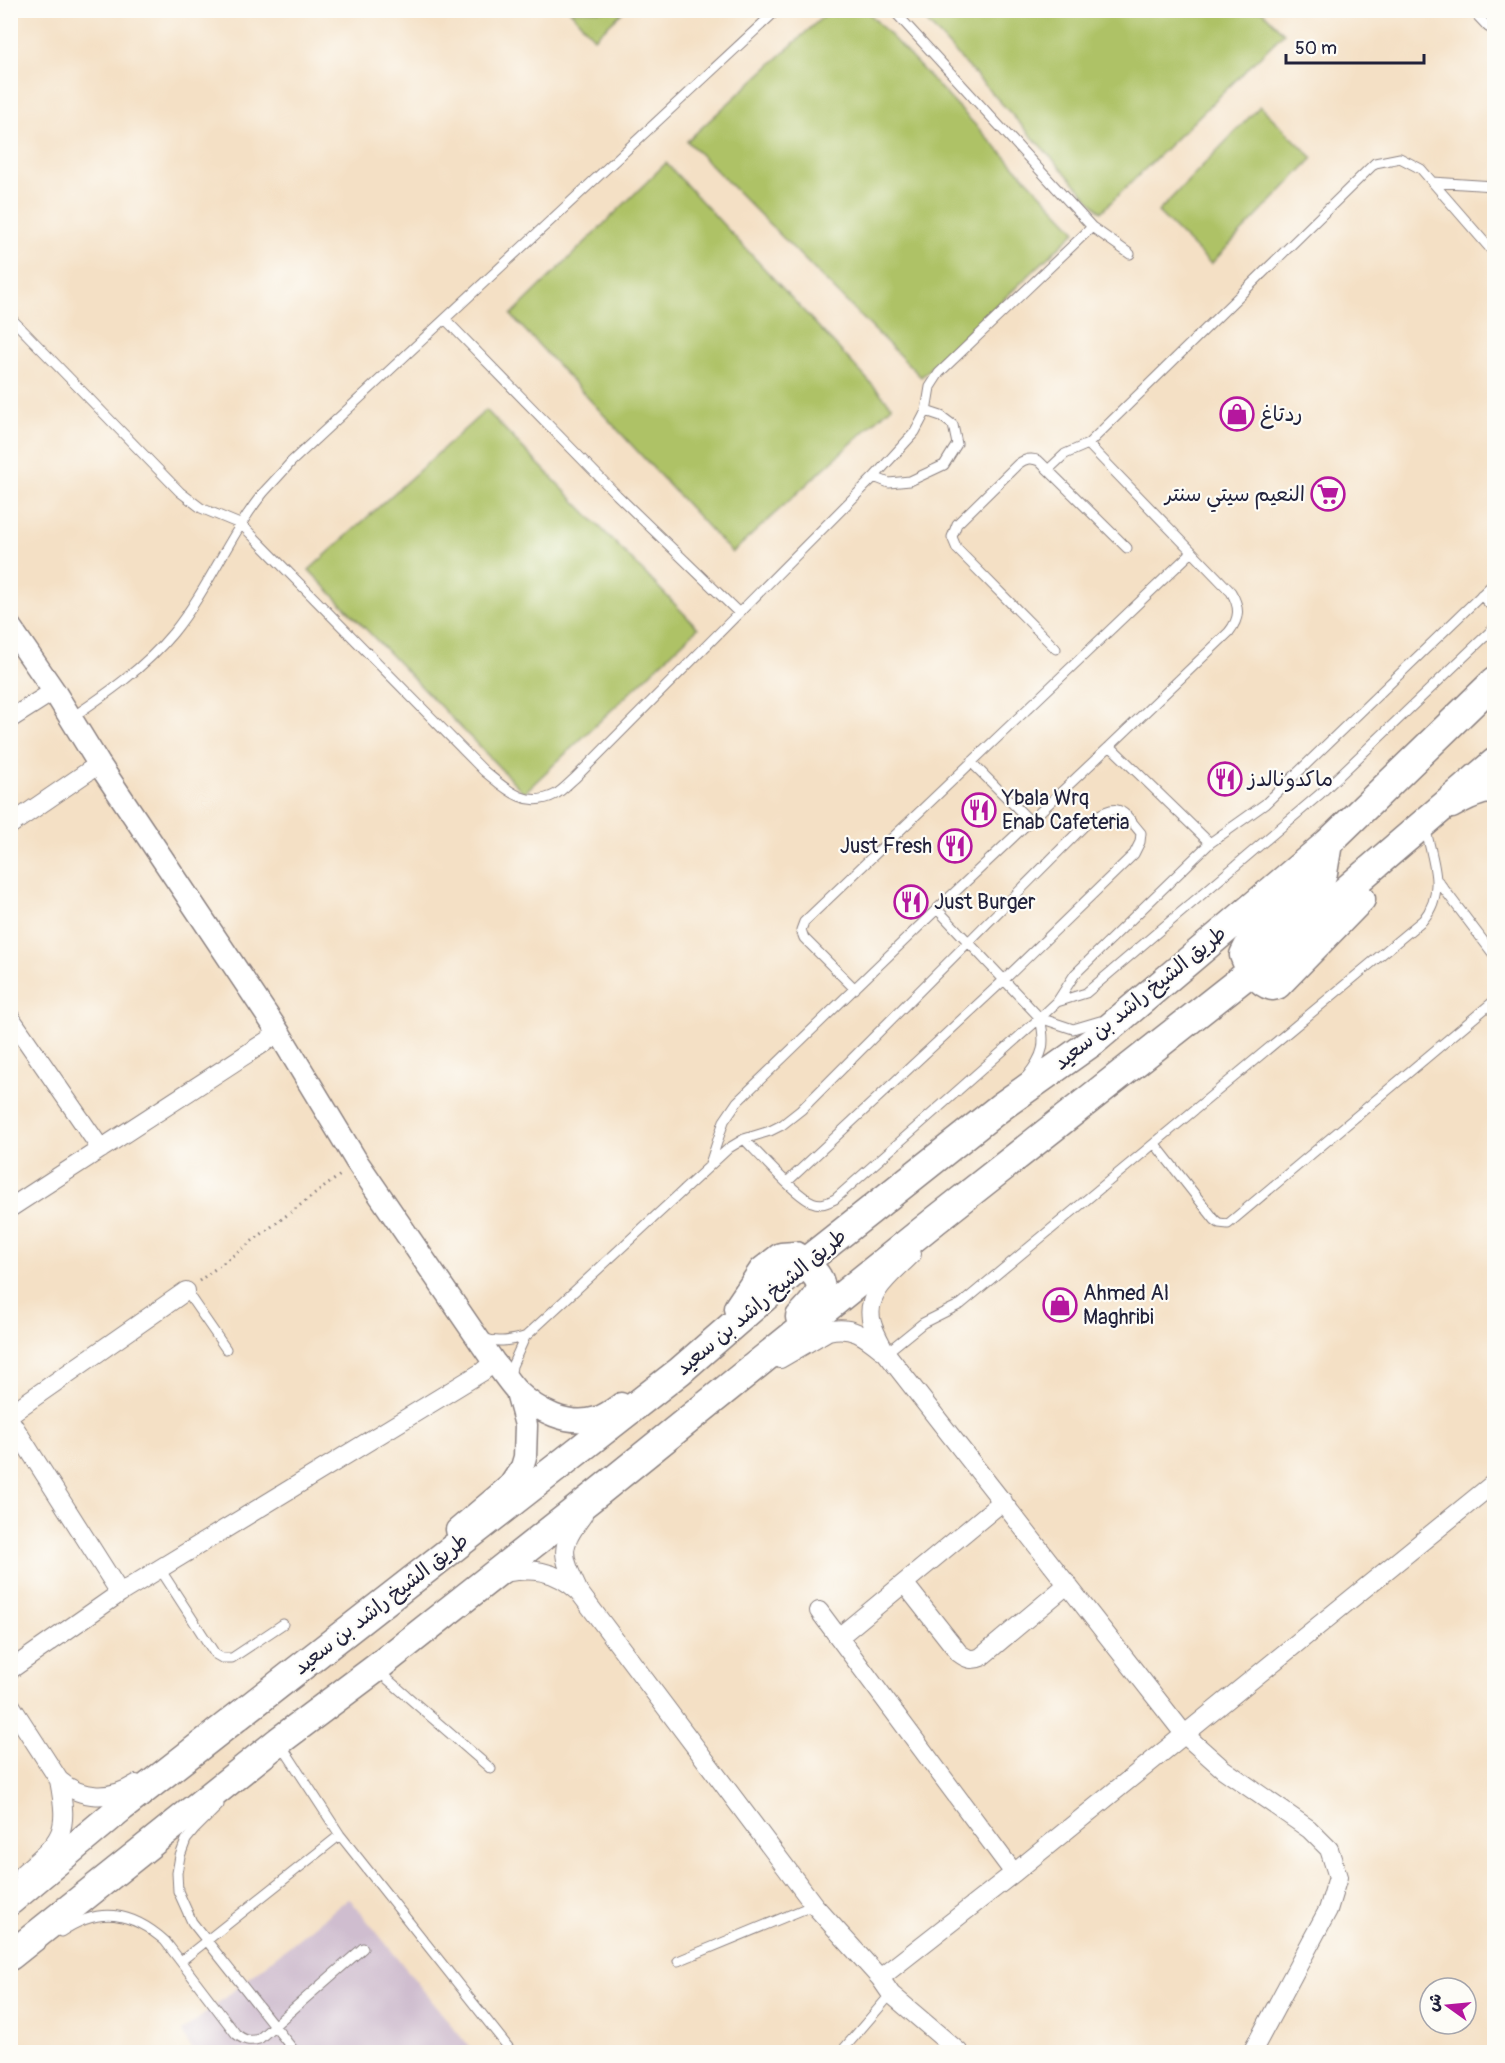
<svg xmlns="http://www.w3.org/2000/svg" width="1505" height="2063" viewBox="0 0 1505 2063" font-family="Pangolin,'Playpen Sans Arabic',sans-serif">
  <rect width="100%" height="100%" fill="#fdfcf7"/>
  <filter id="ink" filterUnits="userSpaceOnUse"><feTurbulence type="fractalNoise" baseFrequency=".0167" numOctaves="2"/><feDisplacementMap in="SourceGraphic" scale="12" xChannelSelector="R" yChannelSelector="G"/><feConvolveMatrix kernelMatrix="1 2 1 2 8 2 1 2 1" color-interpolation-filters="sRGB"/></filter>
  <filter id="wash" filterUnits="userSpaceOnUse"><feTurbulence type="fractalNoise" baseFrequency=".008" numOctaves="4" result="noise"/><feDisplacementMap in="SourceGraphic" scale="24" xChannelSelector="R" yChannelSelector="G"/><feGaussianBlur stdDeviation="1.35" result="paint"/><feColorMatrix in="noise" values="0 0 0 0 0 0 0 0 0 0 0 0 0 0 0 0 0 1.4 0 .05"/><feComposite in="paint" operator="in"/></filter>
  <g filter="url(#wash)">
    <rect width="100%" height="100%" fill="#f4e0c5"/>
    <path fill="#cfbdcf" d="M 349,1898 L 473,2052 L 193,2052 L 182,2032 Z"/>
    <path fill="#aec266" stroke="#687250" stroke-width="1.5" d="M 570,11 L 624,11 L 594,38 Z
      M 829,11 L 867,11 L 1076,231 L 921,377 L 687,141 Z
      M 917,11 L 1262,11 L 1284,33 L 1101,212 Z
      M 1260,106 L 1313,158 L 1211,264 L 1158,212 Z
      M 666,163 L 892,406 L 732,553 L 511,315 Z
      M 486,410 L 698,628 L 524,793 L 309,570 Z"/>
  </g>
  <g filter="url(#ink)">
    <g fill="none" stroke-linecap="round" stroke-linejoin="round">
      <defs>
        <path id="service" d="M 893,10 L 1092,227 L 1130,254
          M 1472,10 L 1488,27 L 1494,30
          M 1432,182 L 1494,186
          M 10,317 L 180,492 L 201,508 L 242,525 L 484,771 C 506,789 526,810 556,794 C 563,790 569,783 575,778 L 874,477 L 915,432 L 926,411 L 930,387 L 939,373 L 1092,227
          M 445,319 L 617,495 L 739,613
          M 1048,470 L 1065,454 L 1088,444 L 1375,163 L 1400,158 L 1421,169 L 1494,253
          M 874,477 L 889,483 L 910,481 L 944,465 L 957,444 L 953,425 L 941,416 L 926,411
          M 1481,595 L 1494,609
          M 1056,649 L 957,549 L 952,537 L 957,524 L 1018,464 C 1025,459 1031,457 1039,461 L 1127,548
          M 71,718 C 108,693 144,668 173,633 C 208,590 228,537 263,493 C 272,483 282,473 291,462 L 777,10
          M 1110,746 L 1210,843
          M 971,762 L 1030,821
          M 1438,881 L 1494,955
          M 937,909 L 1040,1018 L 1073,1029 L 1100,1021
          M 855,989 L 804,938 L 801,930 L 804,922 L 1192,552
          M 1057,1002 L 1086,993 L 1320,794 L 1494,628
          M 1027,1076 C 1044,1055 1046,1044 1040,1018
          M 744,1139 C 758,1153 796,1196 812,1202 C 821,1206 827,1203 835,1199 L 1040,1018 L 1057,1002 L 1075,974 L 1210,843 L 1265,804 L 1494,583
          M 1155,1144 L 1215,1220 L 1219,1223 L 1228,1224 L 1494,1001
          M 710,1164 L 724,1121 L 737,1102 L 937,909 L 1110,746 L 1229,632 C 1240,618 1240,607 1231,592 L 1088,444
          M 186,1291 L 226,1349
          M 484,1338 C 497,1344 511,1340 525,1337 L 729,1148 L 744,1139 L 770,1131 L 782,1125 L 801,1110 L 1090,820 C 1120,802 1120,808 1141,833 L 1140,842 L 1134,854 L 1004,980 L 787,1182
          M 886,1353 L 923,1323 L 961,1304 L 1423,920 C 1447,891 1432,860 1425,826
          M 510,1379 L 512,1366 L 525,1337
          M 160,1569 L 215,1654 L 222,1658 L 232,1658 L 283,1624
          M 377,1670 L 491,1769
          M 280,1743 L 340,1835 L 512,2052
          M 219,1805 L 195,1829 L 186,1840 L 180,1856 L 177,1873 L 178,1891 L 192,1922 L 295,2052
          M 61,1932 C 99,1906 131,1911 165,1941 L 236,2034 C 244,2040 249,2042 259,2039 L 363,1948
          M 181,1961 L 340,1835
          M 678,1961 L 814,1905
          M 841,2052 L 891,1994"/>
        <path id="minor" d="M 10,719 L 54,691
          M 10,825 L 99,764
          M 10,1017 L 101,1149
          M 10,1208 L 279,1033
          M 912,1254 C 894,1273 863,1293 872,1323 C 875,1334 881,1343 886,1353 L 1185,1735 L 1223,1769 L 1309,1829 L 1329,1849 L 1338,1877 L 1328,1910 L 1252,2052
          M 780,1359 L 828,1331 C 851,1325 865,1336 882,1350
          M 10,1414 L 186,1291
          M 10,1420 L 120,1593
          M 500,1574 C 531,1567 554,1569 579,1592 L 814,1905 L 880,1978 L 891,1994 L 959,2052
          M 904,1583 L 959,1653 C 967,1659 972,1661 981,1657 L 1068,1584
          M 578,1590 C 561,1553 559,1548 583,1515
          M 819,1611 L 1014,1873
          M 839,1637 L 1003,1501
          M 10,1670 L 120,1593 L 482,1372 L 494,1362
          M 10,1704 L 59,1780 C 82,1800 111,1800 136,1784
          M 23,1873 C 63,1839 69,1833 59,1780
          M 880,1978 L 1014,1873 L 1494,1483"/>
        <path id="tertiary" d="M 10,627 L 54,691 L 99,764 L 279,1033 L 357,1162 L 494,1362 C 502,1371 509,1383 517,1391 C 538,1411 568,1427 597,1418 C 606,1415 614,1409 621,1404
          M 1452,807 C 1464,800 1480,791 1494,792
          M 457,1530 L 510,1485 L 522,1467 L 525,1457 L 526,1425 L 517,1392"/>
        <path id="primary" d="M 1328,843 L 1323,873 L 1316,889 L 1248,947 L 1244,955 C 1248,967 1260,983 1272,986 L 1277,985 L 1361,899
          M 738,1308 L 763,1271 L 781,1257 L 795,1256 C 828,1282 828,1288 800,1317
          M 10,1901 L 122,1807 L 680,1371 L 804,1263 L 1002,1106 L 1095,1040 L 1328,843 L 1494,682
          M 10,1956 L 279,1741 L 375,1669 L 600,1491 L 936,1220 L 1253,970 L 1494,763"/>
      </defs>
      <use href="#service" stroke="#8b8180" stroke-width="11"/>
      <use href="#minor" stroke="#8b8180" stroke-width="20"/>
      <use href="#tertiary" stroke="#8b8180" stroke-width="25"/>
      <use href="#primary" stroke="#8b8180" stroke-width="31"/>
      <path stroke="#8b8180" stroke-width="3" stroke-dasharray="1.5 4.5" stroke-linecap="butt" d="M 199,1281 L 343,1173"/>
      <use href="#service" stroke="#fff" stroke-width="9"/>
      <use href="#minor" stroke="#fff" stroke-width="18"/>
      <use href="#tertiary" stroke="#fff" stroke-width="22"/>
      <use href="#primary" stroke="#fff" stroke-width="28"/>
    </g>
  </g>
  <defs>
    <symbol id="shop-ring" viewBox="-11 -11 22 22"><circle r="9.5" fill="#fdfcf7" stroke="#b5179e" stroke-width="1.5"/><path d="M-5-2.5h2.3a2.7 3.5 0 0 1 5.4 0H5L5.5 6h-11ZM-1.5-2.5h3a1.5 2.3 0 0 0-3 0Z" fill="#b5179e"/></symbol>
    <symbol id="supermarket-ring" viewBox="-11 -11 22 22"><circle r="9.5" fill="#fdfcf7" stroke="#b5179e" stroke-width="1.5"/><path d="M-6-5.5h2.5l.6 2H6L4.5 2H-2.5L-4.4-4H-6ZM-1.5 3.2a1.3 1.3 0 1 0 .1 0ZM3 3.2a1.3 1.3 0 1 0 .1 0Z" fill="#b5179e"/></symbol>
    <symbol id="restaurant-ring" viewBox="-11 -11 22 22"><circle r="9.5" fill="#fdfcf7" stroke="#b5179e" stroke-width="1.5"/><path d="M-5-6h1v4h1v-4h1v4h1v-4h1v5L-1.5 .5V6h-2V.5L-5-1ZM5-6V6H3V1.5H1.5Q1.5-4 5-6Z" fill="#b5179e"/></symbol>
  </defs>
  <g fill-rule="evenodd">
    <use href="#shop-ring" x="1218" y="395" width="38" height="38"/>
    <use href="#supermarket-ring" x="1309" y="475" width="38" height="38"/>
    <use href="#restaurant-ring" x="1206" y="760" width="38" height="38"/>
    <use href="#restaurant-ring" x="960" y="791" width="38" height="38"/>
    <use href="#restaurant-ring" x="936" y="827" width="38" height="38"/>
    <use href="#restaurant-ring" x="892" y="883" width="38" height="38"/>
    <use href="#shop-ring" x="1041" y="1286" width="38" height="38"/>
  </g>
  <g text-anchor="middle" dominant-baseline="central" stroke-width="4.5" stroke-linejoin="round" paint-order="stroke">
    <g font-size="21" fill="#22223b" stroke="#fdfcf7" text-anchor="start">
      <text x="1260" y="414">ردتاغ</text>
      <text x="1305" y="494" text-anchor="end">النعيم سيتي سنتر</text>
      <text x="1248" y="779">ماكدونالدز</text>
      <text x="1002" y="798">Ybala Wrq<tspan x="1002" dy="24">Enab Cafeteria</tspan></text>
      <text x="932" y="846" text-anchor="end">Just Fresh</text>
      <text x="934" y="902">Just Burger</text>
      <text x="1083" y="1293">Ahmed Al<tspan x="1083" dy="24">Maghribi</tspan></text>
    </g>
    <g font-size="21" fill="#22223b" stroke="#fdfcf7">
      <text transform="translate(1140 998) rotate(-39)">طريق الشيخ راشد بن سعيد</text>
      <text transform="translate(761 1302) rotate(-40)">طريق الشيخ راشد بن سعيد</text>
      <text transform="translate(381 1604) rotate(-38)">طريق الشيخ راشد بن سعيد</text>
    </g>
  </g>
  <rect width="1505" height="2063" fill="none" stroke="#fdfcf7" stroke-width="36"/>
  <g transform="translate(1448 2006) rotate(285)"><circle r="28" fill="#fdfcf7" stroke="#a5a5ac" stroke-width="1.5"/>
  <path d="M0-4.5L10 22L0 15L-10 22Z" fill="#b5179e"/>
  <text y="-9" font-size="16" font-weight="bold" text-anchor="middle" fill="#22223b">ش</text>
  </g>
  <path d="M1286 54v9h138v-9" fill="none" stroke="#22223b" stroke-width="3"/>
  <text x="1295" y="54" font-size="18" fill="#22223b" stroke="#fdfcf7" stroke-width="4.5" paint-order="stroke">50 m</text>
</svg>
